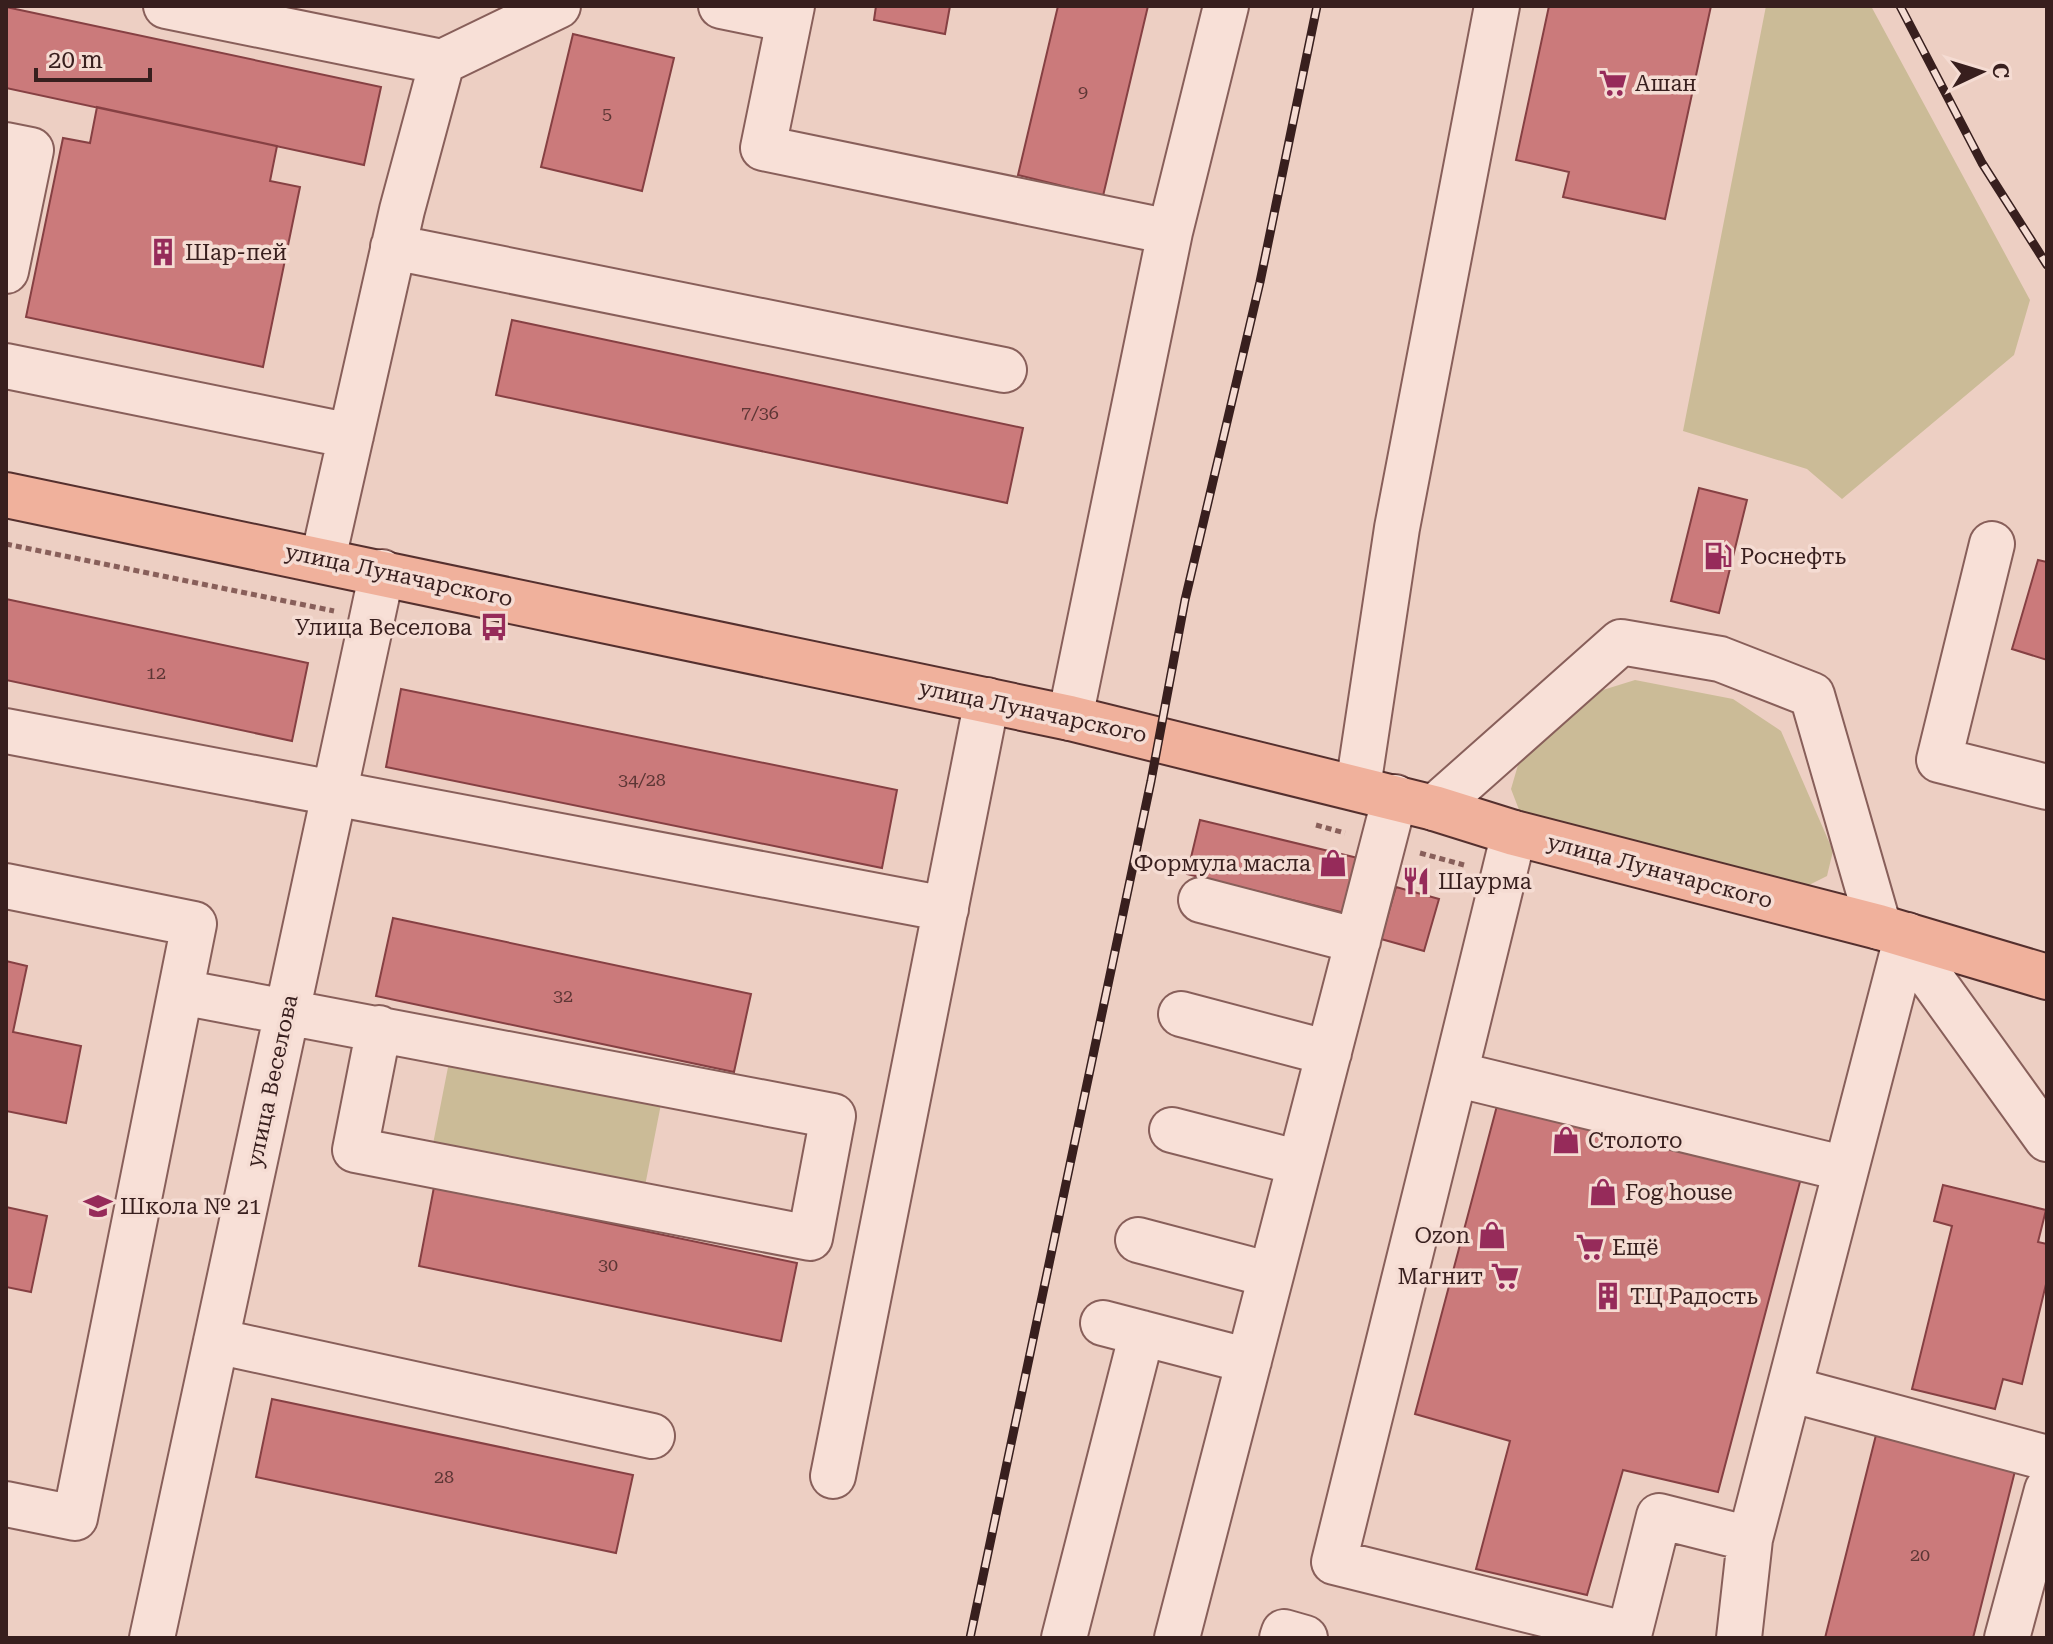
<svg xmlns="http://www.w3.org/2000/svg" width="2053" height="1644" viewBox="0 0 2053 1644" font-family="'Roboto Serif',serif">
  <rect width="100%" height="100%" fill="#edcfc3"/>
  <path fill="#cbbb97" d="M 1766,6 L 1871,6 L 2030,300 L 2014,355 L 1842,499 L 1807,469 L 1683,431 Z
    M 1635,680 L 1733,699 L 1781,731 L 1833,851 L 1827,876 L 1807,886 L 1521,815 L 1511,789 L 1518,765 L 1590,694 Z
    M 449,1062 L 661,1104 L 645,1186 L 433,1144 Z"/>
  <path fill="#cb7a7b" stroke="#864043" stroke-width="2" d="M 876,6 L 950,6 L 945,34 L 874,20 Z
    M 1058,6 L 1148,6 L 1103,196 L 1018,175 Z
    M 1549,6 L 1711,6 L 1665,219 L 1563,197 L 1569,172 L 1516,160 Z
    M 6,7 L 381,87 L 364,165 L 6,88 Z
    M 573,34 L 674,58 L 642,191 L 541,167 Z
    M 97,107 L 277,146 L 270,181 L 300,187 L 263,367 L 26,317 L 63,138 L 90,143 Z
    M 512,320 L 1023,428 L 1007,503 L 496,395 Z
    M 1699,488 L 1747,500 L 1719,613 L 1671,601 Z
    M 2038,560 L 2047,562 L 2047,660 L 2012,649 Z
    M 6,599 L 308,663 L 292,741 L 6,680 Z
    M 401,689 L 897,790 L 882,868 L 386,767 Z
    M 1200,820 L 1362,859 L 1349,914 L 1187,874 Z
    M 1396,887 L 1439,899 L 1424,951 L 1381,939 Z
    M 393,918 L 751,994 L 734,1072 L 376,996 Z
    M 6,961 L 27,966 L 13,1032 L 81,1046 L 66,1123 L 6,1111 Z
    M 1498,1102 L 1801,1178 L 1718,1492 L 1623,1470 L 1587,1595 L 1476,1569 L 1510,1441 L 1415,1414 Z
    M 1943,1185 L 2046,1210 L 2038,1242 L 2047,1244 L 2047,1280 L 2022,1384 L 2003,1379 L 1995,1409 L 1912,1389 L 1952,1226 L 1934,1221 Z
    M 434,1187 L 797,1263 L 781,1341 L 419,1266 Z
    M 6,1207 L 47,1216 L 31,1292 L 6,1287 Z
    M 272,1399 L 633,1475 L 616,1553 L 256,1477 Z
    M 1876,1435 L 2015,1471 L 1973,1638 L 1825,1638 Z"/>
  <g fill="none" stroke-linecap="round" stroke-linejoin="round">
    <defs>
      <path id="minor" d="M 166,6 L 442,62
        M 721,6 L 789,20
        M 792,6 L 763,148 L 1170,232 L 1070,718
        M 6,145 L 31,150 L 6,271
        M 1170,232 L 1226,6
        M 393,247 L 1004,370
        M 6,366 L 351,436
        M 1992,544 L 1939,760 L 2047,787
        M 323,559 L 402,210 L 442,62 L 558,6
        M 6,731 L 946,909
        M 1358,787 L 1397,528 L 1497,6
        M 1434,808 L 1621,642 L 1720,659 L 1812,695 L 1879,927
        M 1514,833 L 1455,1074 L 1846,1169
        M 6,886 L 194,924 L 75,1518 L 6,1504
        M 1201,900 L 1358,941
        M 181,992 L 833,1116 L 810,1238 L 355,1150 L 379,1028
        M 1181,1014 L 1329,1053
        M 1455,1074 L 1334,1562 L 1629,1635 L 1659,1516 L 1750,1539
        M 1172,1130 L 1300,1163
        M 1138,1240 L 1271,1275
        M 1103,1323 L 1249,1361
        M 216,1341 L 652,1436
        M 1789,1389 L 2047,1458
        M 833,1476 L 987,700
        M 152,1638 L 382,572
        M 1064,1638 L 1142,1333
        M 1177,1638 L 1395,797
        M 1282,1638 L 1284,1632 L 1305,1638
        M 1739,1638 L 1750,1539 L 1907,935 L 1934,982 L 2047,1139
        M 2007,1638 L 2047,1490"/>
      <path id="major" d="M 6,495 L 1070,718 L 1434,808 L 1514,833 L 1879,927 L 2047,977"/>
    </defs>
    <use href="#minor" stroke="#885f5a" stroke-width="48"/>
    <use href="#major" stroke="#55302e" stroke-width="48"/>
    <path stroke="#885f5a" stroke-width="5" stroke-dasharray="6 4" stroke-linecap="butt" d="M 6,544 L 334,611
      M 411,626 L 440,632
      M 1316,825 L 1345,833
      M 1420,853 L 1464,865"/>
    <use href="#minor" stroke="#f8e0d7" stroke-width="44"/>
    <use href="#major" stroke="#f0b19c" stroke-width="44"/>
    <defs>
      <path id="rail" d="M 1900,6 L 1982,163 L 2047,265
        M 970,1638 L 1151,781 L 1185,600 L 1260,282 L 1317,6"/>
    </defs>
    <use href="#rail" stroke="#381f1e" stroke-width="9"/>
    <use href="#rail" stroke="#f5dcd3" stroke-width="6" stroke-dasharray="18" stroke-linecap="butt"/>
  </g>
  <defs>
    <symbol id="supermarket-bare" viewBox="-9 -9 18 18"><path d="M-6-5.5h2.5l.6 2H6L4.5 2H-2.5L-4.4-4H-6ZM-1.5 3.2a1.3 1.3 0 1 0 .1 0ZM3 3.2a1.3 1.3 0 1 0 .1 0Z" fill="#962b5a" stroke="#f5dcd3" stroke-width="2.5" paint-order="stroke"/></symbol>
    <symbol id="building-bare" viewBox="-9 -9 18 18"><path d="M-4-6H4V6H1V3H-1V6H-4ZM-2.5-4.3h1.7v1.8h-1.7ZM.8-4.3h1.7v1.8H.8ZM-2.5-1h1.7V.8h-1.7ZM.8-1h1.7V.8H.8Z" fill="#962b5a" stroke="#f5dcd3" stroke-width="2.5" paint-order="stroke"/></symbol>
    <symbol id="fuel-bare" viewBox="-9 -9 18 18"><path d="M-5.5-6h7V0h2V4h1.3V-2.5L3-4.5l.8-.8L6-3V5H2.5V1h-1V6h-7ZM-4.2-4.7v3.2H.2V-4.7Z" fill="#962b5a" stroke="#f5dcd3" stroke-width="2.5" paint-order="stroke"/></symbol>
    <symbol id="bus-bare" viewBox="-9 -9 18 18"><path d="M-5-6H5V4H4V6H2V4H-2V6H-4V4H-5ZM-3.5-4V0h7V-4ZM-3.5 1.2v1.5H-2V1.2ZM2 1.2v1.5H3.5V1.2Z" fill="#962b5a" stroke="#f5dcd3" stroke-width="2.5" paint-order="stroke"/></symbol>
    <symbol id="shop-bare" viewBox="-9 -9 18 18"><path d="M-5-2.5h2.3a2.7 3.5 0 0 1 5.4 0H5L5.5 6h-11ZM-1.5-2.5h3a1.5 2.3 0 0 0-3 0Z" fill="#962b5a" stroke="#f5dcd3" stroke-width="2.5" paint-order="stroke"/></symbol>
    <symbol id="restaurant-bare" viewBox="-9 -9 18 18"><path d="M-5-6h1v4h1v-4h1v4h1v-4h1v5L-1.5 .5V6h-2V.5L-5-1ZM5-6V6H3V1.5H1.5Q1.5-4 5-6Z" fill="#962b5a" stroke="#f5dcd3" stroke-width="2.5" paint-order="stroke"/></symbol>
    <symbol id="school-bare" viewBox="-9 -9 18 18"><path d="M0-5L7-2L0 1L-7-2ZM-4 1L0 2.5L4 1V4Q0 6-4 4Z" fill="#962b5a" stroke="#f5dcd3" stroke-width="2.5" paint-order="stroke"/></symbol>
  </defs>
  <g fill-rule="evenodd">
    <use href="#supermarket-bare" x="1593" y="63" width="40" height="40"/>
    <use href="#building-bare" x="143" y="232" width="40" height="40"/>
    <use href="#fuel-bare" x="1698" y="536" width="40" height="40"/>
    <use href="#bus-bare" x="474" y="607" width="40" height="40"/>
    <use href="#shop-bare" x="1313" y="843" width="40" height="40"/>
    <use href="#restaurant-bare" x="1396" y="861" width="40" height="40"/>
    <use href="#shop-bare" x="1546" y="1120" width="40" height="40"/>
    <use href="#shop-bare" x="1583" y="1172" width="40" height="40"/>
    <use href="#school-bare" x="78" y="1186" width="40" height="40"/>
    <use href="#shop-bare" x="1472" y="1215" width="40" height="40"/>
    <use href="#supermarket-bare" x="1570" y="1227" width="40" height="40"/>
    <use href="#supermarket-bare" x="1485" y="1256" width="40" height="40"/>
    <use href="#building-bare" x="1588" y="1276" width="40" height="40"/>
  </g>
  <g text-anchor="middle" dominant-baseline="central" stroke-width="7" stroke-linejoin="round" paint-order="stroke">
    <g font-size="18" fill="#5d3635">
      <text x="1083" y="91">9</text>
      <text x="607" y="113">5</text>
      <text x="760" y="412">7/36</text>
      <text x="156" y="672">12</text>
      <text x="642" y="779">34/28</text>
      <text x="563" y="995">32</text>
      <text x="608" y="1264">30</text>
      <text x="444" y="1476">28</text>
      <text x="1920" y="1554">20</text>
    </g>
    <g font-size="22" fill="#381f1e" stroke="#f5dcd3" text-anchor="start">
      <text x="1635" y="83">Ашан</text>
      <text x="185" y="252">Шар-пей</text>
      <text x="1740" y="556">Роснефть</text>
      <text x="472" y="627" text-anchor="end">Улица Веселова</text>
      <text x="1311" y="863" text-anchor="end">Формула масла</text>
      <text x="1438" y="881">Шаурма</text>
      <text x="1588" y="1140">Столото</text>
      <text x="1625" y="1192">Fog house</text>
      <text x="120" y="1206">Школа № 21</text>
      <text x="1470" y="1235" text-anchor="end">Ozon</text>
      <text x="1612" y="1247">Ещё</text>
      <text x="1483" y="1276" text-anchor="end">Магнит</text>
      <text x="1630" y="1296">ТЦ Радость</text>
    </g>
    <g font-size="22" fill="#381f1e" stroke="#f5dcd3">
      <text transform="translate(399 575) rotate(12)">улица Луначарского</text>
      <text transform="translate(1033 711) rotate(12)">улица Луначарского</text>
      <text transform="translate(1660 871) rotate(15)">улица Луначарского</text>
      <text transform="translate(272 1081) rotate(-78)">улица Веселова</text>
    </g>
  </g>
  <rect width="2053" height="1644" fill="none" stroke="#381f1e" stroke-width="16"/>
  <g transform="translate(1981 72) rotate(86)" stroke="#f5dcd3" stroke-width="6" paint-order="stroke">
  <path d="M0-6L14 30L0 20L-14 30Z" fill="#381f1e"/>
  <text y="-12" font-size="22" font-weight="bold" text-anchor="middle" fill="#381f1e">С</text>
  </g>
  <path d="M36 68v12h114v-12" fill="none" stroke="#381f1e" stroke-width="4"/>
  <text x="48" y="68" font-size="24" fill="#381f1e" stroke="#f5dcd3" stroke-width="6" paint-order="stroke">20 m</text>
</svg>
